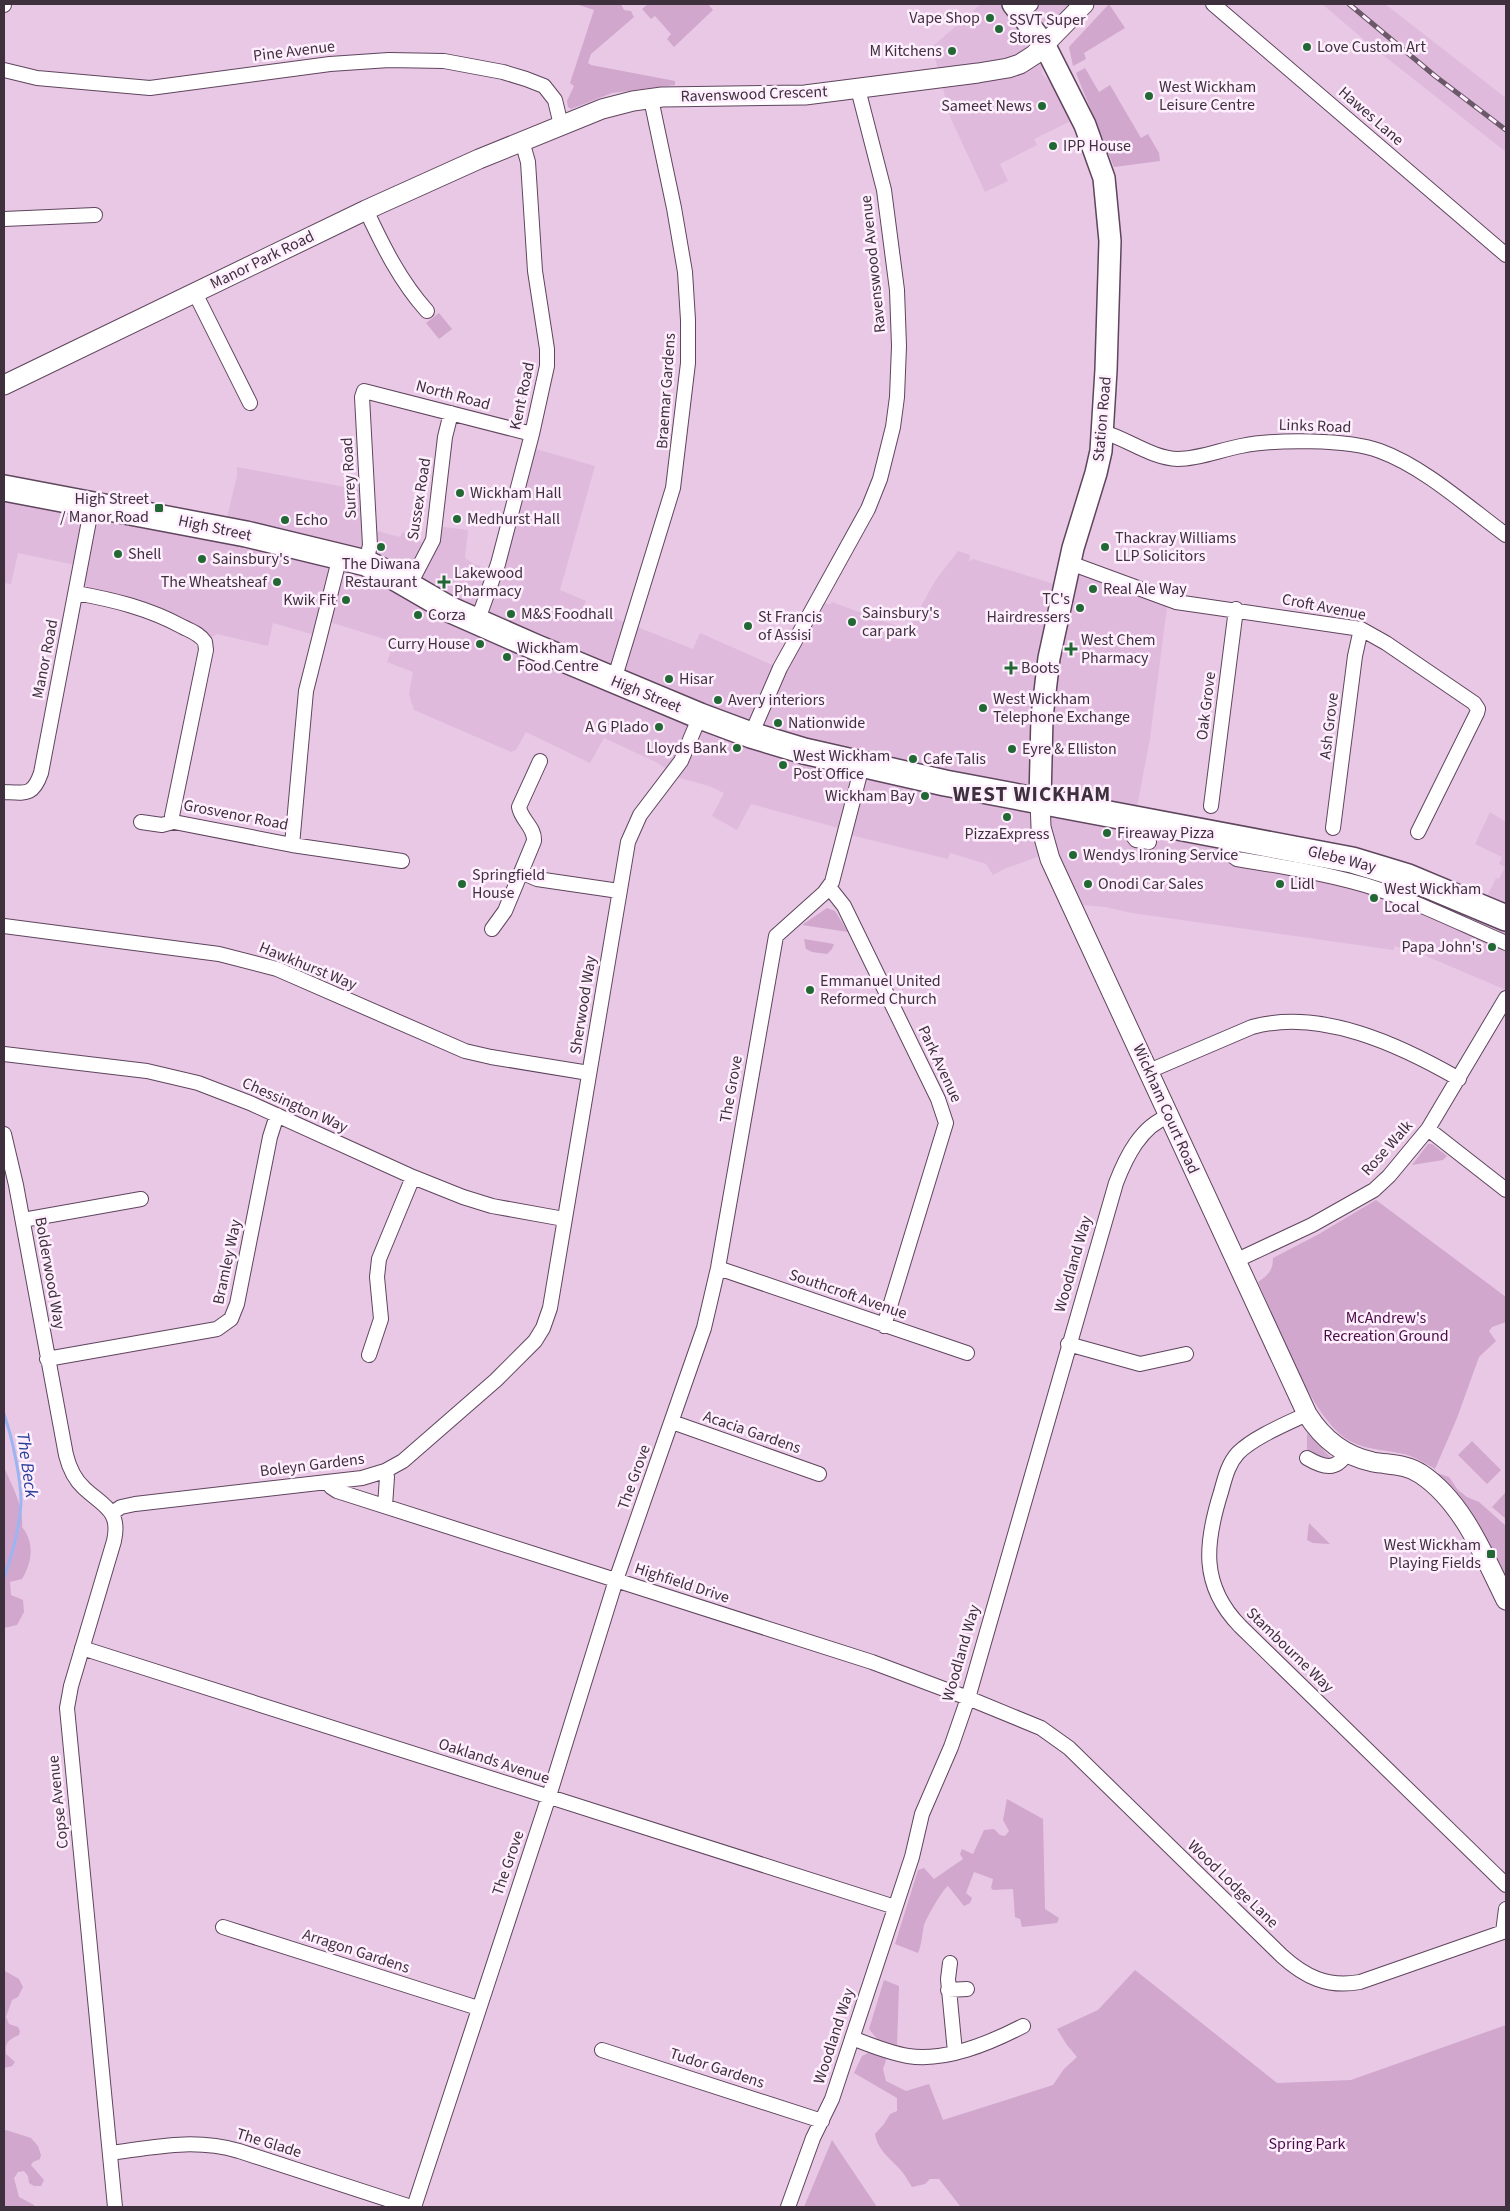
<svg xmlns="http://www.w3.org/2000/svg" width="1510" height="2211" viewBox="0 0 1510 2211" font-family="'Source Sans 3',sans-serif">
  <rect width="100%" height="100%" fill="#e8c8e5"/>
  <path fill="#dfbadc" d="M 981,4 L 1004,4 L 1026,18 L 1037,9 L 1039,4 L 1073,4 L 1058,18 L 1051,21 L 1044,44 L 1042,74 L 1053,85 L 1071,121 L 1034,139 L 1037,145 L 1000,164 L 1008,181 L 985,192 L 951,119 L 932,47 Z
    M 1322,4 L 1385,4 L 1506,98 L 1506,152 L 1369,44 Z
    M 529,447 L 595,466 L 560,590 L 586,601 L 584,606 L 693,649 L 700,633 L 779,668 L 817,599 L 830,605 L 832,602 L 908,630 L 935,581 L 958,551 L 970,555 L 969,562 L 973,559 L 1064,587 L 1070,563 L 1168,600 L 1150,738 L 1135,818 L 1206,831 L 1482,907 L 1496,878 L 1499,879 L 1505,867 L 1499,864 L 1502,857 L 1475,844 L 1490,812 L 1506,822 L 1506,990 L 1419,953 L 1395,946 L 1393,950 L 1132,913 L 1105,907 L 1082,905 L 1073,908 L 1048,853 L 1004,869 L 993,875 L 986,864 L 950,853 L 948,859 L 846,834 L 846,830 L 751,804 L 737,830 L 712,816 L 724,793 L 709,786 L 676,777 L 658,763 L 604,738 L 590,763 L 526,732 L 516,750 L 511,752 L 414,710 L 409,694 L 413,672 L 387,662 L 394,642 L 323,620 L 318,636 L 273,623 L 268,646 L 217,634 L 205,642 L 191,631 L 76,593 L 80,566 L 18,553 L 11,584 L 4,583 L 4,488 L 224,529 L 237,476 L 237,467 L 367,491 L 370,529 L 400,537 L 403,532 L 430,547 L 435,526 L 468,530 L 465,558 L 474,564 L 495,571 Z"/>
  <path fill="#d1a7ce" d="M 576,4 L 621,4 L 624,10 L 631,11 L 634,17 L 591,54 L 588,63 L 591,65 L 675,81 L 675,85 L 612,93 L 571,109 L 568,107 L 567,101 L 574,86 L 570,83 L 594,10 Z
    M 648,4 L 708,4 L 713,10 L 674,47 L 667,39 L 671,34 L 655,16 L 651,19 L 642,9 Z
    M 1109,4 L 1125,28 L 1084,53 L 1086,59 L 1073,66 L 1069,47 Z
    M 1085,68 L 1099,92 L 1110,85 L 1141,138 L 1148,134 L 1159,153 L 1160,161 L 1114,167 L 1076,73 Z
    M 439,313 L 452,329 L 439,339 L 426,323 Z
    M 827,908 L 835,911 L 848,932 L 802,925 Z
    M 804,939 L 834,944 L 832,949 L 827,954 L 812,952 L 806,949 Z
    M 1428,1144 L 1432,1144 L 1447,1156 L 1443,1160 L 1412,1165 Z
    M 1376,1200 L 1506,1297 L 1506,1322 L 1492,1327 L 1489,1331 L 1496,1341 L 1479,1357 L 1457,1418 L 1435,1469 C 1425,1463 1415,1457 1404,1454 C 1386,1450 1368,1450 1352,1442 C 1313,1424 1276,1322 1258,1282 C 1268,1275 1273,1271 1273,1258 L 1319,1234 Z
    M 1307,1433 L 1334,1461 L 1318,1457 L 1312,1451 L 1307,1450 Z
    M 1472,1441 L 1501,1470 L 1487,1484 L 1458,1455 Z
    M 4,1467 C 12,1486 24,1507 22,1527 C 35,1543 32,1562 22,1579 L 10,1582 L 11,1595 L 23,1600 L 24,1612 L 17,1625 L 4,1628 Z
    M 1437,1473 L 1449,1477 L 1458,1490 L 1467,1497 L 1479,1502 L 1506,1526 L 1506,1587 L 1436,1475 Z
    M 1505,1493 L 1506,1493 L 1506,1519 L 1492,1507 Z
    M 1309,1523 L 1330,1544 L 1313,1543 L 1307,1540 Z
    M 1007,1799 L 1043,1819 L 1045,1909 L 1059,1918 L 1057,1923 L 1022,1927 L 1020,1919 L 1015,1917 L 1013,1889 L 993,1890 L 991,1888 L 993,1879 L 974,1872 L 966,1893 L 972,1898 L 970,1903 L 964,1906 L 948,1886 C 942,1890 926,1919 924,1925 C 922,1934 922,1944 918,1953 L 895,1944 L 918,1870 L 924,1868 L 934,1879 L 963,1859 L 960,1854 L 962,1849 L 973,1854 L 984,1830 L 994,1829 L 1000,1835 L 1005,1836 L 1009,1831 L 1003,1820 Z
    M 4,1964 L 5,1971 L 19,1979 L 23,1987 L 18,1997 L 12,2000 L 6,2017 L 9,2024 L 18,2027 L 20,2031 L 19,2035 C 8,2040 5,2042 6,2054 L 15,2062 L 12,2066 L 4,2068 Z
    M 1135,1970 L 1277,2083 L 1351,2080 L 1506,2025 L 1506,2207 L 949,2207 L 960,2206 L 939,2179 L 930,2179 L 925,2184 L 912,2187 C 909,2183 907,2178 903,2173 C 893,2160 878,2152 875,2134 L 884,2124 L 890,2114 L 897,2111 L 897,2098 L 854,2073 L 862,2056 L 870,2052 L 887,2057 L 883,2069 L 886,2081 L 906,2091 L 929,2084 L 943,2120 L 1053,2085 L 1064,2069 L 1077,2057 L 1067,2045 L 1057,2029 L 1098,2010 Z
    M 884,1980 L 899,1986 L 897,2046 L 878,2040 L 869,2029 Z
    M 6,2130 L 31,2138 L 38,2146 L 41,2155 L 40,2159 L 33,2162 L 31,2165 L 44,2180 L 41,2186 L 34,2186 L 29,2183 L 28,2176 L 24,2171 L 18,2172 L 14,2178 L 19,2197 L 34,2205 L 34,2207 L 4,2207 L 4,2131 Z
    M 832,2140 L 877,2207 L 804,2207 Z"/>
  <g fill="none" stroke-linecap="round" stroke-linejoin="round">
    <path stroke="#9db4f3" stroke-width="3" d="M 4,1414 C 12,1437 21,1478 21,1502 C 20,1527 12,1555 4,1578"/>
    <defs>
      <path id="street" d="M 1213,4 L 1506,255
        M 4,5 L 4,4
        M 1021,13 L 1031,4
        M 4,70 L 37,78 L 150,88 L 330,64 L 389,60 L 444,61 L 503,72 L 526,79 L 544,86 L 555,100 L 561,125
        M 366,210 C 383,246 400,281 427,311
        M 4,219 L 95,215
        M 195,293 L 250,403
        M 1103,432 C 1128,439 1151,458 1178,459 C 1199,459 1220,450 1241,446 C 1275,439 1348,439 1380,451 C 1424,467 1468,507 1506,535
        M 366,563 L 370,545 L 362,397 L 364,391 L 532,434
        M 1070,563 L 1176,602 L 1361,629 L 1386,643 L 1474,703 L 1478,709 L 1477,713 L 1418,832
        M 409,586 L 433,540 L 445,437 L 451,413
        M 76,593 C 114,600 148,608 183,627 C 191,631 200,634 205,642 L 206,650 L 172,816 L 174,822 L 292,845 L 402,861
        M 477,622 L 498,564 L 532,434 L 547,366 L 547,349 L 535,271 L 528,162 L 522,141
        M 614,680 L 673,488 L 688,363 L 688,320 L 685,272 L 674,208 L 651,99
        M 751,735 L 780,668 L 868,509 L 880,479 L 893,427 L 897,397 L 899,346 L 897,290 L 884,190 L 858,89
        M 4,792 C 26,793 33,796 41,773 L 92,505
        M 1211,806 L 1236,609
        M 1135,818 L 1133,836 L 1136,840 L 1149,842
        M 141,822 L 162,825 L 173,822
        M 1333,828 L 1355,656 L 1361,629
        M 1229,835 L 1230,854 L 1237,859 C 1280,866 1323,873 1365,885 C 1414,900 1459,923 1506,943
        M 292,845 L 306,691 L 340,556
        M 521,872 L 537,879 L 619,891
        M 829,887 L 844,906 L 938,1099 L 946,1123 L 884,1326
        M 4,926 L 219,954 L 277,969 L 465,1051 L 491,1057 L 589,1073
        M 492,929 L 505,911 L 534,841 C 535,827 521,820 519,807 L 540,761
        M 4,1054 L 147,1071 L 198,1083 L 250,1103 L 413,1177 L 463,1197 L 492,1206 L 564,1219
        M 1149,1071 L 1252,1027 C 1321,1008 1400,1045 1459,1079
        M 1428,1129 L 1506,1190
        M 4,1134 L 16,1185 L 66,1455 C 69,1467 74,1479 84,1488 C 103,1506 121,1510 114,1541 L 71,1686 L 67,1708 L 115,2207
        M 23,1220 L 141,1199
        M 1235,1261 L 1312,1225 L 1374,1190 L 1389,1176 L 1428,1129 L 1506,998
        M 718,1268 L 967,1353
        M 1068,1344 L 1140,1364 L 1186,1354
        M 369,1355 L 381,1319 L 377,1277 L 379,1259 L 413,1177
        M 47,1359 L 217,1329 L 231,1319 L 237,1304 L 270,1137 L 277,1115
        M 1307,1414 C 1286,1424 1254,1437 1238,1453 C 1228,1464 1225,1478 1221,1492 C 1205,1543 1200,1585 1240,1626 L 1506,1885
        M 672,1422 L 819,1474
        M 1307,1458 C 1324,1468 1336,1471 1347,1453
        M 328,1482 L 331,1487 L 337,1491 L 872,1662 L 968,1698 L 1041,1728 L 1069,1748 L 1282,1956 C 1305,1977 1328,1988 1360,1982 L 1506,1931
        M 385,1506 L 387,1477 L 385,1471
        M 112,1513 L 121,1507 L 135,1504 L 362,1478 L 385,1471 L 403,1461 L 496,1380 L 535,1341 L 543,1328 L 550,1308 L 628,842 L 640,815 L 681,761 L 700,716
        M 82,1648 L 895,1907
        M 223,1927 L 478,2008
        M 1503,1932 L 1506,1909
        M 950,1963 L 948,1979 L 955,2052
        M 948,1990 L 967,1989
        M 852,2038 C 870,2045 889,2053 908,2056 C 946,2062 990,2043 1023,2026
        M 602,2050 L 822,2121
        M 110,2153 C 156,2147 194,2138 239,2151 L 411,2207
        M 414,2207 L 549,1796 L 616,1580 L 704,1328 L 718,1268 L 776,936 L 824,893 L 832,882 L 862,766
        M 788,2207 L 813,2138 L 832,2099 L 912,1857 L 922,1814 L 951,1747 L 968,1698 L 1116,1183 C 1126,1157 1141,1126 1169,1116"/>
      <path id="secondary" d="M 4,385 L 366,210 L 479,159 L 602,109 L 633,101 L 662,97 L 805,95 L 978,73 L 1008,68 L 1020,64 L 1034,55 L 1084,4
        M 1040,801 L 1041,827 L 1050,859 L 1307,1414 C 1322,1438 1344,1456 1373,1462 C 1390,1465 1406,1464 1421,1474 C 1463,1502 1484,1556 1506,1600"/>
      <path id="primary" d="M 1013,4 L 1044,44 L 1085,125 L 1104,178 L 1110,241 L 1106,370 L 1101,451 L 1096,473 L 1073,548 L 1049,658 L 1042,717 L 1040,801"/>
      <path id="highway" d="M 4,488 L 246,534 L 366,563 L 394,577 L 451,610 L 535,647 L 700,716 L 751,735 L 804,751 L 945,783 L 1352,860 L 1408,877 L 1506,918"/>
    </defs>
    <use href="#street" stroke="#5f455d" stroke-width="16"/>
    <use href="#secondary" stroke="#5f455d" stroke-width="21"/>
    <use href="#primary" stroke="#5f455d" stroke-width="24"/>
    <use href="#highway" stroke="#5f455d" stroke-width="28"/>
    <use href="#street" stroke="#fff" stroke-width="14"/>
    <use href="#secondary" stroke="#fff" stroke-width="19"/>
    <use href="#primary" stroke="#fff" stroke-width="21"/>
    <use href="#highway" stroke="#fff" stroke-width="25"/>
    <defs>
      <path id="rail" d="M 1349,4 L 1435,76 L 1506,130"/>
    </defs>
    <use href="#rail" stroke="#6b5969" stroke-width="5"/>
    <use href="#rail" stroke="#ffeffe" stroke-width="3" stroke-dasharray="9" stroke-linecap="butt"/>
  </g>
  <g fill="#226834" stroke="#ffeffe" stroke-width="2">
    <circle cx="990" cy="18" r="5"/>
    <circle cx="999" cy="29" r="5"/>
    <circle cx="1307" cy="47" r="5"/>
    <circle cx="952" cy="51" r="5"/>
    <circle cx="1149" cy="96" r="5"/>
    <circle cx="1042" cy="106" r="5"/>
    <circle cx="1053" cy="146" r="5"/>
    <circle cx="460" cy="493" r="5"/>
    <rect x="154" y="503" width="10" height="10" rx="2.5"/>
    <circle cx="457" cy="519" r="5"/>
    <circle cx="285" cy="520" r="5"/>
    <circle cx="381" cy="547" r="5"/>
    <circle cx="1105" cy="547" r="5"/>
    <circle cx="118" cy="554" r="5"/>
    <circle cx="202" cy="559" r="5"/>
    <circle cx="277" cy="582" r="5"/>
    <path d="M441.5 574.5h5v5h5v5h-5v5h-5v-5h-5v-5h5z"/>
    <circle cx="1093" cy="589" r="5"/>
    <circle cx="346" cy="600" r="5"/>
    <circle cx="1080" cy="608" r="5"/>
    <circle cx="511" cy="614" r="5"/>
    <circle cx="418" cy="615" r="5"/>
    <circle cx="852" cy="622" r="5"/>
    <circle cx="748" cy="626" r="5"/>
    <circle cx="480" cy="644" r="5"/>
    <path d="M1068.5 641.5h5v5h5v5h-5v5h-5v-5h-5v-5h5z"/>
    <circle cx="507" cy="657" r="5"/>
    <path d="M1008.5 660.5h5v5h5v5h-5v5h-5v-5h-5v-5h5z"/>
    <circle cx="669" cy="679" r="5"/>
    <circle cx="718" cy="700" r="5"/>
    <circle cx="983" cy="708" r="5"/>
    <circle cx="778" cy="723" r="5"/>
    <circle cx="659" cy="727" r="5"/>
    <circle cx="737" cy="748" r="5"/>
    <circle cx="1012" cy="749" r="5"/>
    <circle cx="913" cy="759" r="5"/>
    <circle cx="783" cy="765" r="5"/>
    <circle cx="925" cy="796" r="5"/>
    <circle cx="1007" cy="817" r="5"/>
    <circle cx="1107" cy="833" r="5"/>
    <circle cx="1073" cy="855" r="5"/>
    <circle cx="462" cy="884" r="5"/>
    <circle cx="1088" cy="884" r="5"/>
    <circle cx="1280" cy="884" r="5"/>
    <circle cx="1374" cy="898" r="5"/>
    <circle cx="1492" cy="947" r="5"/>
    <circle cx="810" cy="990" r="5"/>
    <rect x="1486" y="1549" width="10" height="10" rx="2.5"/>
  </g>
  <g text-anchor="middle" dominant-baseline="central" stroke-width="5" stroke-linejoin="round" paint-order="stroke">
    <g font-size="16" fill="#3e313d" stroke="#ffeffe" text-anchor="start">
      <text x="980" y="18" text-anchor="end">Vape Shop</text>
      <text x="1009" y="20">SSVT Super<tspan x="1009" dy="18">Stores</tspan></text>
      <text x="1317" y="47">Love Custom Art</text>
      <text x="942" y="51" text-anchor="end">M Kitchens</text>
      <text x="1159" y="87">West Wickham<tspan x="1159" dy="18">Leisure Centre</tspan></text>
      <text x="1032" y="106" text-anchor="end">Sameet News</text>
      <text x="1063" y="146">IPP House</text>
      <text x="470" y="493">Wickham Hall</text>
      <text x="149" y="499" text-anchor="end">High Street<tspan x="149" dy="18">/ Manor Road</tspan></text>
      <text x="467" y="519">Medhurst Hall</text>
      <text x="295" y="520">Echo</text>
      <text x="1115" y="538">Thackray Williams<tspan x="1115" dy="18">LLP Solicitors</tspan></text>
      <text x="128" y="554">Shell</text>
      <text x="212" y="559">Sainsbury's</text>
      <text x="381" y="564" text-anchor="middle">The Diwana<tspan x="381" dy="18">Restaurant</tspan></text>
      <text x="454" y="573">Lakewood<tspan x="454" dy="18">Pharmacy</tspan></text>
      <text x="267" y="582" text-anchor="end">The Wheatsheaf</text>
      <text x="1103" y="589">Real Ale Way</text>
      <text x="1070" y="599" text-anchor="end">TC's<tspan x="1070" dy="18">Hairdressers</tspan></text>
      <text x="336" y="600" text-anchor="end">Kwik Fit</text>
      <text x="862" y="613">Sainsbury's<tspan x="862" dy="18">car park</tspan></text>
      <text x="521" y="614">M&amp;S Foodhall</text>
      <text x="428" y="615">Corza</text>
      <text x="758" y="617">St Francis<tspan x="758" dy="18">of Assisi</tspan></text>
      <text x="1081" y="640">West Chem<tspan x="1081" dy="18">Pharmacy</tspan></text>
      <text x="470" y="644" text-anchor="end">Curry House</text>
      <text x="517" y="648">Wickham<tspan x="517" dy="18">Food Centre</tspan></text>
      <text x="1021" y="668">Boots</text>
      <text x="679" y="679">Hisar</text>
      <text x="993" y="699">West Wickham<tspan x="993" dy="18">Telephone Exchange</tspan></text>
      <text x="728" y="700">Avery interiors</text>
      <text x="788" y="723">Nationwide</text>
      <text x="649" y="727" text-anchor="end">A G Plado</text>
      <text x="727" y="748" text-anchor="end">Lloyds Bank</text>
      <text x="1022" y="749">Eyre &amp; Elliston</text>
      <text x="793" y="756">West Wickham<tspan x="793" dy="18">Post Office</tspan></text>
      <text x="923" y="759">Cafe Talis</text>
      <text x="915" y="796" text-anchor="end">Wickham Bay</text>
      <text x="1117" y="833">Fireaway Pizza</text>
      <text x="1007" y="834" text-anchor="middle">PizzaExpress</text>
      <text x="1083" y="855">Wendys Ironing Service</text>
      <text x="472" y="875">Springfield<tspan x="472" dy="18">House</tspan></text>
      <text x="1098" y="884">Onodi Car Sales</text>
      <text x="1290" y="884">Lidl</text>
      <text x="1384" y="889">West Wickham<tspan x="1384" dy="18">Local</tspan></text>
      <text x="1482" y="947" text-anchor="end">Papa John's</text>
      <text x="820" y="981">Emmanuel United<tspan x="820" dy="18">Reformed Church</tspan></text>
      <text x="1481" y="1545" text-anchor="end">West Wickham<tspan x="1481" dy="18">Playing Fields</tspan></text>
    </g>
    <g font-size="16" fill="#3e313d" stroke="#ffeffe">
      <text transform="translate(294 51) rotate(-7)">Pine Avenue</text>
      <text transform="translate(754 94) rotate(-2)">Ravenswood Crescent</text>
      <text transform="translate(1371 116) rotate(41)">Hawes Lane</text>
      <text transform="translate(262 260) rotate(-26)">Manor Park Road</text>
      <text transform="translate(873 264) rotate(-96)">Ravenswood Avenue</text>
      <text transform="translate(666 391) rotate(-86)">Braemar Gardens</text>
      <text transform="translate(453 395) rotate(15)">North Road</text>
      <text transform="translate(522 396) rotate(-78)">Kent Road</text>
      <text transform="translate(1102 419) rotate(-85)">Station Road</text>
      <text transform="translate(1315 426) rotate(2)">Links Road</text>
      <text transform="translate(349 478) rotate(-93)">Surrey Road</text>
      <text transform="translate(419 499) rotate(-81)">Sussex Road</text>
      <text transform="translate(215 528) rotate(12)">High Street</text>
      <text transform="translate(1324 607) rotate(11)">Croft Avenue</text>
      <text transform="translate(45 659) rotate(-79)">Manor Road</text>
      <text transform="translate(646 694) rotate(22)">High Street</text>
      <text transform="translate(1206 706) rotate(-83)">Oak Grove</text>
      <text transform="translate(1329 726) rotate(-83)">Ash Grove</text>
      <text transform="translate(236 815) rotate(11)">Grosvenor Road</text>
      <text transform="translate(1342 859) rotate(14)">Glebe Way</text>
      <text transform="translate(308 966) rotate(22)">Hawkhurst Way</text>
      <text transform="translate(583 1005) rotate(-81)">Sherwood Way</text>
      <text transform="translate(940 1064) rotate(65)">Park Avenue</text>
      <text transform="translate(731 1089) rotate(-80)">The Grove</text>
      <text transform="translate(295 1105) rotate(24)">Chessington Way</text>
      <text transform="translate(1166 1109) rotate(66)">Wickham Court Road</text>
      <text transform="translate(1387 1148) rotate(-48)">Rose Walk</text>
      <text transform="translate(227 1262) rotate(-78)">Bramley Way</text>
      <text transform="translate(1073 1264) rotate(-74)">Woodland Way</text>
      <text transform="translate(50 1273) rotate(80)">Bolderwood Way</text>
      <text transform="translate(848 1294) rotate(19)">Southcroft Avenue</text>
      <text transform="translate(752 1432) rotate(19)">Acacia Gardens</text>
      <text transform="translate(312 1465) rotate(-7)">Boleyn Gardens</text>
      <text transform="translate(634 1477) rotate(-70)">The Grove</text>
      <text transform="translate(682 1583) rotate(18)">Highfield Drive</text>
      <text transform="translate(1290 1650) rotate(44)">Stambourne Way</text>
      <text transform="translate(961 1653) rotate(-74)">Woodland Way</text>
      <text transform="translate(494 1761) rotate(18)">Oaklands Avenue</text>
      <text transform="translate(58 1802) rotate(-96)">Copse Avenue</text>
      <text transform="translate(508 1863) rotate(-71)">The Grove</text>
      <text transform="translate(1233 1884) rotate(44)">Wood Lodge Lane</text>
      <text transform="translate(356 1951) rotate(18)">Arragon Gardens</text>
      <text transform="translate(834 2036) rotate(-72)">Woodland Way</text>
      <text transform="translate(717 2068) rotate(18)">Tudor Gardens</text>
      <text transform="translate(269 2143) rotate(17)">The Glade</text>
    </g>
    <g font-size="16" fill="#490b48" stroke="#ffeffe">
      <text x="1386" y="1318">McAndrew's<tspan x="1386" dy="18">Recreation Ground</tspan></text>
      <text x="1307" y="2144">Spring Park</text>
    </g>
    <g font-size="18" font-style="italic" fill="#2a4099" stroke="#ffeffe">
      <text transform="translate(27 1465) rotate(82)">The Beck</text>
    </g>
    <g font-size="21" font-weight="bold" letter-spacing="1" fill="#3e313d" stroke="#ffeffe">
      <text x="1032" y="794">WEST WICKHAM</text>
    </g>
  </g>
  <rect width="1510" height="2211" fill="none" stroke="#3e313d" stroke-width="10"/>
</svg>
